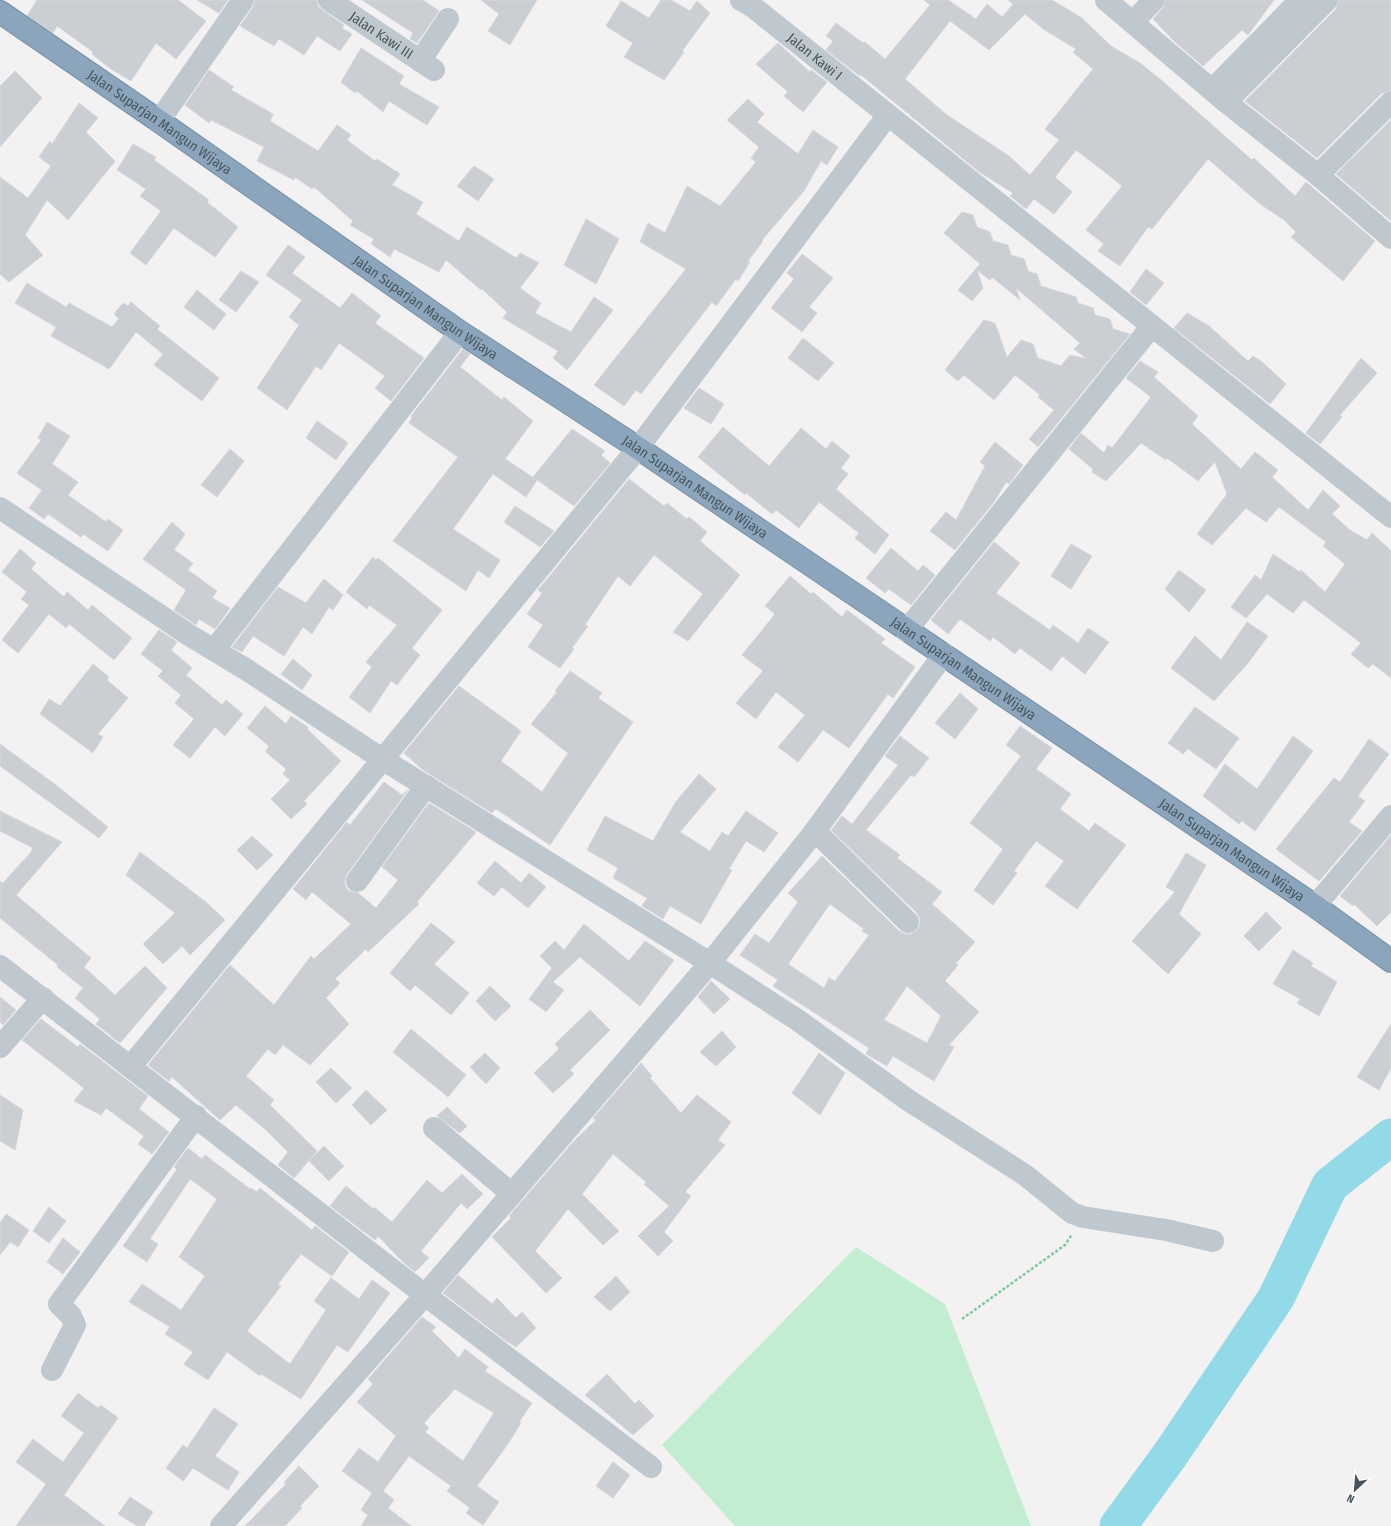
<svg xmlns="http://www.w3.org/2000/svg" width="1391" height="1526" viewBox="0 0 1391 1526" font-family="'Fira Sans Condensed',sans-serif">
  <rect width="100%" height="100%" fill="#f3f1f1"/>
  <path fill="#c2edd0" d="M 856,1247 L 945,1304 L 1031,1526 L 735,1526 L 662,1445 Z"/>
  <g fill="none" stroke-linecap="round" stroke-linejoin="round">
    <path stroke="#92dae7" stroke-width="37" d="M 1118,1526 L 1170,1455 L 1276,1298 L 1330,1185 L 1391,1137"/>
  </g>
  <path fill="#cbced3" stroke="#d5d7db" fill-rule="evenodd" d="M 37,0 L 178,0 L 206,21 L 176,59 L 156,43 L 131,81 L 111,69 L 92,54 L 93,52 L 57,26 L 53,33 L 27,16 Z
    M 197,0 L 228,0 L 219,13 Z
    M 255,0 L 317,0 L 318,6 L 322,10 L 344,25 L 342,28 L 352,34 L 340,51 L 317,36 L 304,55 L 279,39 L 274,46 L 240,26 L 253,7 Z
    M 362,0 L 423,0 L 439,11 L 417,43 L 410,39 L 413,33 Z
    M 481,0 L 537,0 L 510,45 L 488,31 L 499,14 Z
    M 661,0 L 671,0 L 690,11 L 697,1 L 710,13 L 682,51 L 684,52 L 664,80 L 624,57 L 633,43 L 606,26 L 621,1 L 649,18 Z
    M 924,0 L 948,0 L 976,19 L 987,4 L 1002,17 L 1013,4 L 1008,0 L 1052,0 L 1082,18 L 1111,46 L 1140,63 L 1160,79 L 1252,160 L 1254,158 L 1295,196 L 1306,182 L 1375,241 L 1343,281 L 1291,237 L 1296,232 L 1284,220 L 1260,204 L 1208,159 L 1152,229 L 1148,227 L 1120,266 L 1098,251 L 1104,244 L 1086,230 L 1122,186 L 1101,169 L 1076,150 L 1055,177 L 1072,192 L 1054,214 L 1034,199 L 1026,209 L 1010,196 L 1013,193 L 978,171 L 861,75 L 860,76 L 826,50 L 833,41 L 826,36 L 836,23 L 863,43 L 865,42 L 885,59 L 930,5 ZM 1025,14 L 1043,29 L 1076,49 L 1073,52 L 1093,69 L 1045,129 L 1059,140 L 1030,175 L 1009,156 L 947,115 L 905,79 L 950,21 L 989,50 Z
    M 1166,0 L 1274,0 L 1248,35 L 1242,30 L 1203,66 L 1175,42 L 1153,19 L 1163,8 Z
    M 1339,0 L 1391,0 L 1391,90 L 1382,93 L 1317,158 L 1245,101 L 1336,9 Z
    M 778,43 L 810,72 L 811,70 L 827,82 L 803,112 L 784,96 L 788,92 L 756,64 Z
    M 361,48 L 404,76 L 399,84 L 439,107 L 427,125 L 389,101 L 383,112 L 357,91 L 355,93 L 341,82 Z
    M 209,70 L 234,87 L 231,90 L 273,114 L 270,121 L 318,151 L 337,125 L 351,135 L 347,140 L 375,161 L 377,159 L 400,174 L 392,185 L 423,202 L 416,214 L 459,241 L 467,227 L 516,258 L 520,253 L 539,263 L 520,288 L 541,303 L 535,313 L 571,332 L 594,297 L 613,310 L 567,370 L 553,358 L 558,351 L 503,318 L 507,312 L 482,289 L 481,290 L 446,260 L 439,272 L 394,249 L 390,257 L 371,244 L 374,239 L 350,225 L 353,221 L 314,187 L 312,189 L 295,177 L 294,180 L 257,161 L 264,147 L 211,120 L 209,123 L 185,105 Z
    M 15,71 L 42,98 L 0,147 L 0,86 Z
    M 748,99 L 764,114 L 757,122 L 798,154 L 813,130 L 838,147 L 827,165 L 821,161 L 804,191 L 762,240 L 763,241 L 748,261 L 750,262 L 738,281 L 736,279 L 716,306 L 712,302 L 641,394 L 636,390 L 624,406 L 594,385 L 686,269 L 640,242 L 648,223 L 665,233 L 687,186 L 720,206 L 756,162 L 751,158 L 759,147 L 727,120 Z
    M 79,103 L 98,118 L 86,132 L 115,161 L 68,220 L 47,200 L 25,235 L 43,255 L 9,282 L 0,274 L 0,177 L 28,198 L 51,166 L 39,157 L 50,141 L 52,144 Z
    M 1391,120 L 1391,221 L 1336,174 Z
    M 133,144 L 156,157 L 154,160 L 209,200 L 207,202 L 238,227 L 215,257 L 174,228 L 146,265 L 130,253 L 161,211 L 140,196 L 146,189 L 117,170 Z
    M 474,166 L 494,179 L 478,201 L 457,186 Z
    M 962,212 L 973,215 L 977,227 L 990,232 L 993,241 L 1008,245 L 1011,255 L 1024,259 L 1028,271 L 1037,274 L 1041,286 L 1076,297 L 1078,303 L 1093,308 L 1095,315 L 1110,319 L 1113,329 L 1130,334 L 1038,447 L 1029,439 L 1054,410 L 1038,397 L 1040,395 L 1015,375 L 994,400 L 964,375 L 958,381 L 945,370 L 984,320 L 995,323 L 1007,357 L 1021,340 L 1033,344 L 1038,358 L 1061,366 L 1070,355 L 1087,359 L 1074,349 L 1080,343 L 1016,288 L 1020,300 L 992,277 L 990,280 L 977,270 L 983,288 L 972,301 L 958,290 L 980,264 L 944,233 Z
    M 586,219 L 619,239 L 596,284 L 564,265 Z
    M 288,245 L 305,257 L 292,273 L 340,308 L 352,293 L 381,316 L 375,323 L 424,358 L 391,401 L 375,388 L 385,376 L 339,343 L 321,370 L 316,366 L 287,410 L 257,388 L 299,325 L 289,317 L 302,300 L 266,275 Z
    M 802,254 L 833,278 L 809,307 L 817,313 L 802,332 L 771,308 L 794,279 L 787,273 Z
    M 1146,269 L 1164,283 L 1146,305 L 1130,292 Z
    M 241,271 L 259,282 L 236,312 L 219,300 Z
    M 27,283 L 66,307 L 69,303 L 112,327 L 119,319 L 114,314 L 123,303 L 128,306 L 131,302 L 160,326 L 157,329 L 219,378 L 202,401 L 154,365 L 163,354 L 136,332 L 109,369 L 51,336 L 56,327 L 15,303 Z
    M 197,290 L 226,314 L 214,330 L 184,307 Z
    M 1187,313 L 1209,326 L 1248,361 L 1253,356 L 1261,361 L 1286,384 L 1270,404 L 1174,328 Z
    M 803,338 L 834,363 L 818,381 L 788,358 Z
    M 463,349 L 470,354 L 460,367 L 502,400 L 504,397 L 533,421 L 505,459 L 537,480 L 526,497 L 493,474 L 453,529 L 500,560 L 489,578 L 478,570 L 466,591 L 393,541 L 458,457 L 409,423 L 412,417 L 411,416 Z
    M 1361,358 L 1377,373 L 1340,415 L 1342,417 L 1320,444 L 1306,433 Z
    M 1140,361 L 1158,372 L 1154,377 L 1198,416 L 1192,424 L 1241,469 L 1255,452 L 1278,470 L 1272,477 L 1308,510 L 1323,490 L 1340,506 L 1332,514 L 1350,530 L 1367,540 L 1372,533 L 1391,551 L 1391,678 L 1373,664 L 1368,668 L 1351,654 L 1361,643 L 1304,600 L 1293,613 L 1267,594 L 1246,618 L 1231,607 L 1255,575 L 1261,580 L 1273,554 L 1300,572 L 1301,570 L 1325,592 L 1345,564 L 1323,546 L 1326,542 L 1279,507 L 1266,522 L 1246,508 L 1212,545 L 1197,534 L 1227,494 L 1215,462 L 1198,481 L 1167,458 L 1166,460 L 1141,443 L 1106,481 L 1092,472 L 1093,469 L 1069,449 L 1081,433 L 1104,453 L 1108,445 L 1112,448 L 1151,397 L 1126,378 Z
    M 699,388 L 724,404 L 711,424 L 684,408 Z
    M 317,421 L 348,443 L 336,460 L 306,438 Z
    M 47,422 L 70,436 L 52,464 L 78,482 L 68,495 L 106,522 L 108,519 L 123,530 L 108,551 L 83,534 L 81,537 L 48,514 L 44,519 L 29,508 L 42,490 L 17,473 L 41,440 L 38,438 Z
    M 723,427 L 769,466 L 801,428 L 826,449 L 832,441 L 850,456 L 841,468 L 848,474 L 836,489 L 889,535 L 875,554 L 855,538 L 859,533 L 819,502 L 799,528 L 776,510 L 772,514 L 746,493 L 745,495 L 698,457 Z
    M 572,429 L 605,451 L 601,455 L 610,463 L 574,506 L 533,477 Z
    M 995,442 L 1023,465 L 1009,484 L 1006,482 L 994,502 L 955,550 L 930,531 L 946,512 L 956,520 L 985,466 L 980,462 Z
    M 230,449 L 244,461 L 217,497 L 201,485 Z
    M 629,479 L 664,506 L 667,503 L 687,519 L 689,517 L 707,532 L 700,541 L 740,575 L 688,641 L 673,632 L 703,594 L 654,555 L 630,586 L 618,576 L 585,625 L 588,626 L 572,648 L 574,649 L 560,668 L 528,647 L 543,625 L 527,614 L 542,593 L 538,590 Z
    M 515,506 L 554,531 L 540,547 L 504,522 Z
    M 172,522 L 185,534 L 174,550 L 193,563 L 188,570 L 217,591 L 212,598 L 230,608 L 215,629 L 199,619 L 196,625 L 174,610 L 186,590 L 143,559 Z
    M 994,542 L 1020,563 L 996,593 L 1050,630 L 1053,625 L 1078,643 L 1088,628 L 1109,642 L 1085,674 L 1062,656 L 1051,671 L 1020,648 L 1015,654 L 993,637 L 990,641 L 960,619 L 948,634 L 931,620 Z
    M 1071,544 L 1092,556 L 1071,589 L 1051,576 Z
    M 891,548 L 918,571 L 923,565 L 935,575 L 911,605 L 889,589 L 885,593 L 866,578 Z
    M 20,549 L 36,563 L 31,569 L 64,597 L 67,592 L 88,610 L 92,605 L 132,638 L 114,660 L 69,624 L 66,628 L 49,614 L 18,653 L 2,640 L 29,605 L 21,599 L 27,592 L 2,572 Z
    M 373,557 L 376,560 L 378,558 L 442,610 L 412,648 L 420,655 L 397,685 L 391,681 L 370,713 L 349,697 L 372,667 L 366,662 L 397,625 L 369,605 L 367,609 L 346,592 Z
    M 1179,570 L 1206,590 L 1189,612 L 1165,589 Z
    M 790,576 L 811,594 L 813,592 L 842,617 L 847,610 L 885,639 L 881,643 L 915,667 L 893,698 L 888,694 L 849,748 L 823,730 L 798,762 L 778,747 L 805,715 L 776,692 L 756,719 L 736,703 L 763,671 L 742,655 L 775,614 L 765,606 Z
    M 324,579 L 343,595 L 333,610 L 329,607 L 312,634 L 303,627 L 284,656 L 253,636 L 242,652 L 232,647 L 278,587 L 306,603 Z
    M 1247,622 L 1268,636 L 1248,663 L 1214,701 L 1171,668 L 1195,636 L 1221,660 Z
    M 159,630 L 177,642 L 171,650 L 192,668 L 186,675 L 222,705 L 226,700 L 243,714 L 225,736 L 215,727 L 190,758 L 173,745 L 194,719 L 175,703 L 181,695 L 158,676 L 163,671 L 141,654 Z
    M 293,659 L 312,675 L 302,690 L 281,674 Z
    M 93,664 L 109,677 L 107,680 L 128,698 L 98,734 L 103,737 L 93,753 L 40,714 L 49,699 L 60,706 Z
    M 570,671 L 602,693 L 598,698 L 633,722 L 550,845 L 496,809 L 492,813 L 423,770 L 404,753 L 459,686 L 521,731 L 501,761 L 542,792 L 568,753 L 531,724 L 557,692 L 555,691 Z
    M 960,693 L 978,709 L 955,739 L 935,723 Z
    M 265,706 L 286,724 L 291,716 L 308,727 L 307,729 L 341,761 L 304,801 L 307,804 L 291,819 L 271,799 L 290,780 L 283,774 L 286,769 L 266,752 L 269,746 L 247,728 Z
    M 1195,707 L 1239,738 L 1216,769 L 1188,749 L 1183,754 L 1168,743 Z
    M 1020,726 L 1052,748 L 1036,769 L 1071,794 L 1060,809 L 1089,831 L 1095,823 L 1126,845 L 1077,909 L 1045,886 L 1064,861 L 1036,841 L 1014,871 L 1017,873 L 993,905 L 974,890 L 1003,849 L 970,823 L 1021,756 L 1006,745 Z
    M 900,736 L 929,758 L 914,777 L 911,775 L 866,830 L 900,855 L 897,858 L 942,892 L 932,904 L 975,942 L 956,963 L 958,965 L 945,981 L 979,1012 L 949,1045 L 954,1047 L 934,1081 L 893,1056 L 887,1066 L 866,1054 L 869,1048 L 773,986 L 778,980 L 740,955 L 755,934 L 769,943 L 798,902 L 788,893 L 822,856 L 899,931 L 905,934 L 911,934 L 917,930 L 920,925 L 920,919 L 917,913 L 831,830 L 842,816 L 852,824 L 898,765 L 885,756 ZM 830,904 L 864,929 L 862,931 L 869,935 L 835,981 L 829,978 L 824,988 L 788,964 ZM 907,986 L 941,1016 L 927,1043 L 884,1020 Z
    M 1293,736 L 1313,751 L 1255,831 L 1242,821 L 1239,824 L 1203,796 L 1225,764 L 1257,789 Z
    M 1369,739 L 1389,754 L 1358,796 L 1365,801 L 1349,822 L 1362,831 L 1319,881 L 1276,849 L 1334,778 L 1340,782 Z
    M 0,744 L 56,785 L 108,827 L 99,838 L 0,766 Z
    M 699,774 L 716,789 L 680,832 L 710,851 L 722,832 L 728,836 L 746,811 L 778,833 L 764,852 L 746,841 L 729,869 L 732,870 L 701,924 L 670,906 L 663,919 L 642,906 L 647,898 L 613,878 L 618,868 L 587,850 L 605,816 L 653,841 L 675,803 Z
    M 384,782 L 402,795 L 408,790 L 347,874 L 345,880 L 345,886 L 349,891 L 358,893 L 376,908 L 398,880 L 382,867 L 429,803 L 476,832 L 417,902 L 419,904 L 368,952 L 366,949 L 335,979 L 340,983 L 326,998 L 349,1024 L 310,1065 L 283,1045 L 275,1055 L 268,1049 L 246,1076 L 274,1100 L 270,1105 L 317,1151 L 294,1178 L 278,1165 L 288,1152 L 266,1130 L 236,1105 L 220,1120 L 172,1077 L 169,1081 L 148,1065 L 230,965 L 274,1005 L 311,956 L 314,959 L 351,924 L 312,892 L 306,900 L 293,889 L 347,822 L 350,825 Z
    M 0,811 L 62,842 L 16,895 L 91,958 L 84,967 L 115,995 L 145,966 L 167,988 L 120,1043 L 96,1024 L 100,1019 L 75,998 L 83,988 L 57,967 L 58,965 L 0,918 L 0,881 L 3,883 L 32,851 L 31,850 L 33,848 L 0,831 Z
    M 1391,835 L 1391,912 L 1377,926 L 1354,904 L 1353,906 L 1340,896 Z
    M 252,836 L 273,855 L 257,870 L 237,850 Z
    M 140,852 L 206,902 L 225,920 L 190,955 L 182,946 L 163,964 L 143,944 L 175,913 L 126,875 Z
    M 1186,853 L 1206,865 L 1179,914 L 1201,934 L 1168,974 L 1132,941 L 1175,892 L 1166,887 Z
    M 495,861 L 521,883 L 529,873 L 546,887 L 528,908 L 502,887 L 494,896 L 477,883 Z
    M 1266,912 L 1282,928 L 1259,951 L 1244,936 Z
    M 431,923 L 455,942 L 434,964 L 469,993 L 451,1015 L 415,985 L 410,991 L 390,973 Z
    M 584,924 L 629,961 L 645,941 L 674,960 L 640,1006 L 580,957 L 553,982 L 564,990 L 546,1012 L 529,999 L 552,968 L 540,956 L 555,941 L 564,950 Z
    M 1293,950 L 1313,963 L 1311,966 L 1337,982 L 1319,1016 L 1297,1003 L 1300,999 L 1273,984 Z
    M 711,981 L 730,999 L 714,1014 L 698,997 Z
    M 490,986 L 511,1006 L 495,1021 L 476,1001 Z
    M 0,997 L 16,1010 L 3,1025 L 0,1022 Z
    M 590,1010 L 610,1030 L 570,1070 L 574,1074 L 553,1093 L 534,1073 L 559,1049 L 555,1044 Z
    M 41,1019 L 78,1047 L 80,1044 L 148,1096 L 139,1109 L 169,1132 L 152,1154 L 138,1144 L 144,1136 L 106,1108 L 101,1115 L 74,1101 L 84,1088 L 22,1040 Z
    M 1391,1024 L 1391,1068 L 1379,1090 L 1357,1077 Z
    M 411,1029 L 466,1075 L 448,1097 L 393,1052 Z
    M 722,1031 L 736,1047 L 716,1066 L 700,1052 Z
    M 485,1053 L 500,1068 L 486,1084 L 470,1067 Z
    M 819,1053 L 845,1073 L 820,1115 L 792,1093 Z
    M 641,1063 L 652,1076 L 650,1078 L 681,1113 L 697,1095 L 731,1122 L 718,1140 L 725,1145 L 685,1192 L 691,1196 L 664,1232 L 673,1241 L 658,1256 L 638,1236 L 669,1206 L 644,1184 L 646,1182 L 613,1154 L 582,1194 L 619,1231 L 603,1245 L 568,1209 L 535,1251 L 562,1278 L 546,1293 L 492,1237 L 511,1218 L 509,1216 L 574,1141 L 596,1120 L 593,1118 Z
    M 331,1068 L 352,1088 L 336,1103 L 316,1082 Z
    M 366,1090 L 387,1110 L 371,1125 L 352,1105 Z
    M 0,1095 L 23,1110 L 15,1150 L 0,1141 Z
    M 447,1107 L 467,1126 L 460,1133 L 437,1116 Z
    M 324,1146 L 344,1166 L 329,1181 L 309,1161 Z
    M 188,1148 L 202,1159 L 205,1155 L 250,1189 L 251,1188 L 257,1192 L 260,1188 L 312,1230 L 315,1226 L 349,1252 L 332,1276 L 301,1254 L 278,1284 L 281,1286 L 247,1331 L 290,1364 L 326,1310 L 314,1301 L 331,1278 L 359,1299 L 372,1280 L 390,1293 L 348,1352 L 337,1345 L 301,1399 L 261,1374 L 260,1376 L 227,1352 L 208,1380 L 184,1364 L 193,1352 L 165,1334 L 170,1327 L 129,1302 L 142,1284 L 181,1310 L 205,1276 L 179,1257 L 217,1199 L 190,1179 L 150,1239 L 158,1244 L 147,1262 L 123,1246 L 177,1169 L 174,1167 Z
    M 462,1174 L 483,1194 L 467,1209 L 461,1203 L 421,1251 L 429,1258 L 415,1272 L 403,1262 L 378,1236 L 375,1240 L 330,1206 L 346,1186 L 373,1209 L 374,1207 L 392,1222 L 427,1180 L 442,1193 Z
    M 49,1207 L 66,1221 L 49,1243 L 33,1231 Z
    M 6,1214 L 29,1230 L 18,1247 L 10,1242 L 0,1255 L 0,1223 Z
    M 63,1238 L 80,1252 L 63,1274 L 47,1262 Z
    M 458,1275 L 492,1304 L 497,1298 L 516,1318 L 522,1312 L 536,1328 L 516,1347 L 506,1341 L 443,1293 Z
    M 616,1276 L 630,1292 L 610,1311 L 594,1297 Z
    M 422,1317 L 436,1327 L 432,1331 L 459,1358 L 465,1349 L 488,1367 L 485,1371 L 532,1403 L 519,1422 L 521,1423 L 508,1444 L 477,1486 L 499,1502 L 483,1525 L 466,1513 L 470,1508 L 447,1491 L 451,1486 L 409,1456 L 383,1491 L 394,1500 L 388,1508 L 411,1526 L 361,1526 L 368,1515 L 361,1510 L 372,1493 L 342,1471 L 359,1448 L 378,1462 L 396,1436 L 357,1402 L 373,1384 L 368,1379 ZM 455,1389 L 494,1413 L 463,1461 L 425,1432 L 429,1428 L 424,1423 Z
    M 607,1374 L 635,1404 L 639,1400 L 654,1416 L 633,1435 L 585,1395 Z
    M 78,1393 L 98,1408 L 101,1405 L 118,1418 L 64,1495 L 105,1526 L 16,1526 L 46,1484 L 16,1462 L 33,1439 L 63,1462 L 84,1433 L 61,1416 Z
    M 214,1408 L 238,1424 L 215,1456 L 239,1472 L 228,1490 L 193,1468 L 183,1481 L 166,1468 L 183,1445 L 187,1448 Z
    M 613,1462 L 630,1475 L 613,1498 L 596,1486 Z
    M 299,1466 L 319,1486 L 300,1506 L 302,1508 L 285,1526 L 245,1526 L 286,1484 L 284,1482 Z
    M 130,1497 L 153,1512 L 144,1526 L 137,1526 L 118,1514 Z"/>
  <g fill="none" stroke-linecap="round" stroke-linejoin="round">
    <defs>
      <g id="highway">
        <path id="s3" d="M 0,12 L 159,121 L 460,332 L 638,448 L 1315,906 L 1391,961"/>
      </g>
    </defs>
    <use href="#highway" stroke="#7691a8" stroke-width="24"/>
    <path stroke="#7cc99f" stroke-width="2.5" stroke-dasharray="3 2" stroke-linecap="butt" d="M 962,1319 L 1065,1245 L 1072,1234"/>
    <g stroke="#bfc8ce" stroke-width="22">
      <path id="s1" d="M 329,0 L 434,70"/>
      <path id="s2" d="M 741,0 L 753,7 L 1391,517"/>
      <path d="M 1106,0 L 1226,102 L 1318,175 L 1391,102"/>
      <path d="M 1133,22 L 1154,0"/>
      <path d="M 420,61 L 448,19"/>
      <path d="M 1212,90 L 1300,0"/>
      <path d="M 1226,102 L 1327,0"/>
      <path d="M 159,121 L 243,0"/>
      <path d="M 1318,175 L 1391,238"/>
      <path d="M 0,508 L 189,635 L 247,670 L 382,759 L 710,963 L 799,1021 L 908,1100 L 1025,1175 L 1072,1213 L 1083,1217 L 1166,1230 L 1213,1241"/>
      <path d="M 906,631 L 1152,326"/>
      <path d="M 214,650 L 460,332"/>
      <path d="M 815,831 L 908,922"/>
      <path d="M 357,881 L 426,786"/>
      <path d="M 1315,906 L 1391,816"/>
      <path d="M 0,966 L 425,1295 L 651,1467"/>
      <path d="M 0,1047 L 43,998"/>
      <path d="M 131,1066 L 638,448 L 888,115"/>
      <path d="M 434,1128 L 512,1194"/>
      <path d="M 52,1370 L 75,1325 L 71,1316 L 59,1304 L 196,1116"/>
      <path d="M 221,1526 L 425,1295 L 710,963 L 815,831 L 944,654"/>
    </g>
    <use href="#highway" stroke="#8ba6bc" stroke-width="22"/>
  </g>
  <g text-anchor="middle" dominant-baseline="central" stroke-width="3" stroke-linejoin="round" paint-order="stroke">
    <g font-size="14" fill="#49555d" stroke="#fff">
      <text stroke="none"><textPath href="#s1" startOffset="63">Jalan Kawi III</textPath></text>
      <text stroke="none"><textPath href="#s2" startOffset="93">Jalan Kawi I</textPath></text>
      <text stroke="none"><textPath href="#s3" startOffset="194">Jalan Suparjan Mangun Wijaya</textPath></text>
      <text stroke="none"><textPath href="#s3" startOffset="518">Jalan Suparjan Mangun Wijaya</textPath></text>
      <text stroke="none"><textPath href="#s3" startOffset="842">Jalan Suparjan Mangun Wijaya</textPath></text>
      <text stroke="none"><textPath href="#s3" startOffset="1166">Jalan Suparjan Mangun Wijaya</textPath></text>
      <text stroke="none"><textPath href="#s3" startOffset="1490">Jalan Suparjan Mangun Wijaya</textPath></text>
    </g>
  </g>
  <g transform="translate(1355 1490) rotate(206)" stroke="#ffffff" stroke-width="3" paint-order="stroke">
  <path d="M0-3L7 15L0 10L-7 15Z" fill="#49555d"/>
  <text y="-6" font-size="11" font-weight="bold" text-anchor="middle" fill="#49555d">N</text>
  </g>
</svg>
